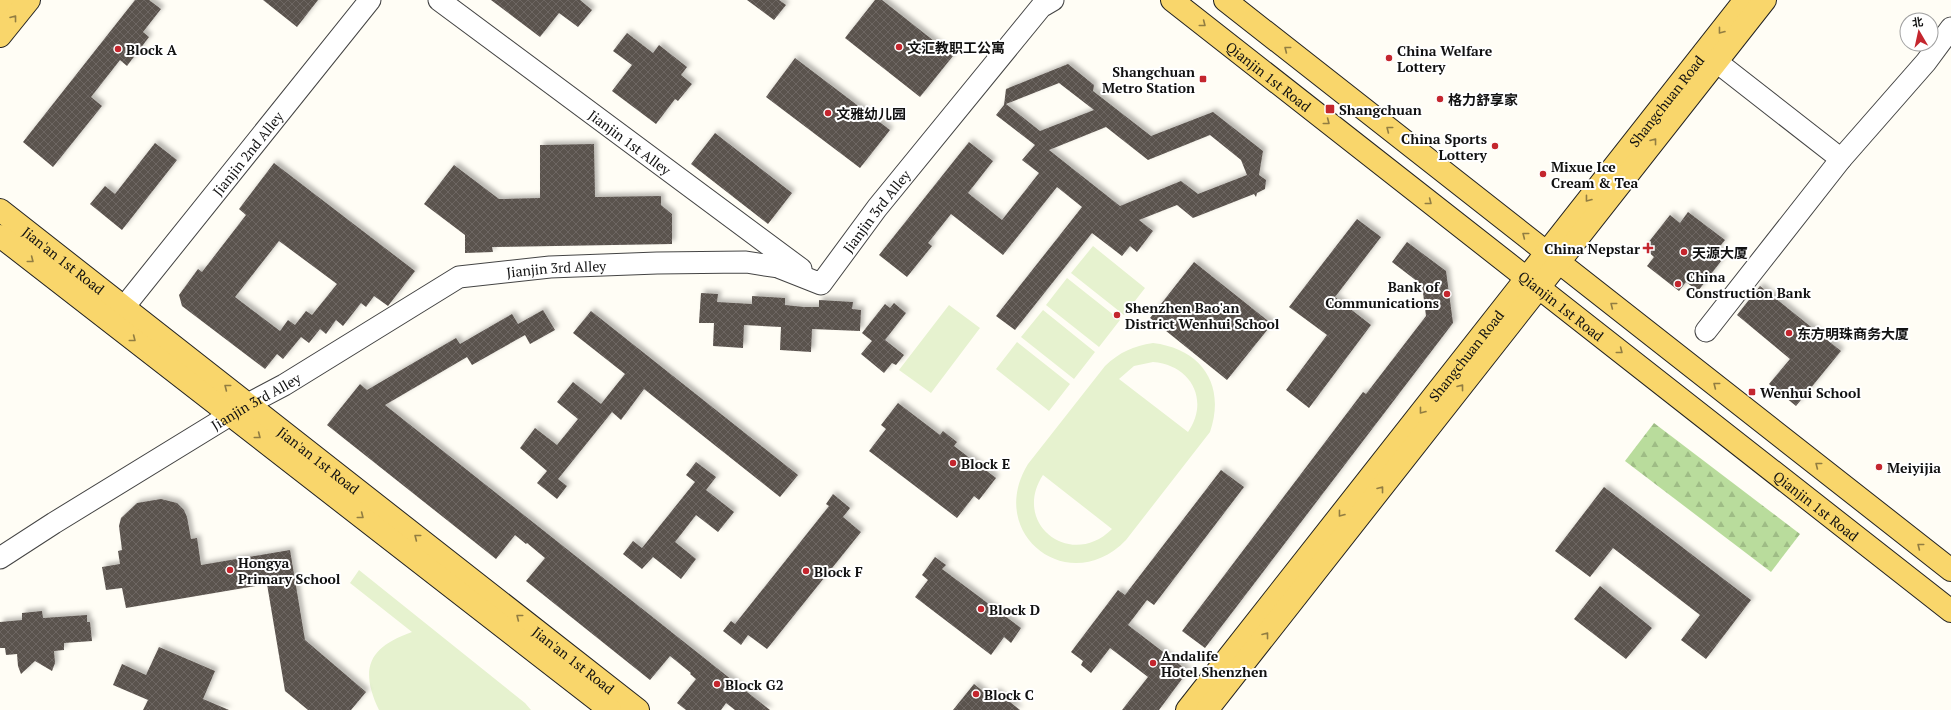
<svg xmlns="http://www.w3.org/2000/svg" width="1951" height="710" viewBox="0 0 1951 710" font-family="'PT Serif','Noto Sans SC',serif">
  <defs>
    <pattern id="forest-firs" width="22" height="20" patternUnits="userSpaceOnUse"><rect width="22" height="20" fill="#b9dc9c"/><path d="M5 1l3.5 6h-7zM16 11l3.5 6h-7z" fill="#9ebc85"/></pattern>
    <pattern id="building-cross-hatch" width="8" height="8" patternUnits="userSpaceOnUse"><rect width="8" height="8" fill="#5a524d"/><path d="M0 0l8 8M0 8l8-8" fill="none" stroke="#6d6662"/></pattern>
    <filter id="shadow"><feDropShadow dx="3.5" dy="-3.5" stdDeviation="2" flood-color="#0004"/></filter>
  </defs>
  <rect width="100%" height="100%" fill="#fffdf5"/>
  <path fill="url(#forest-firs)" d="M 1654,423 L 1800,534 L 1771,572 L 1625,461 Z"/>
  <path fill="#e6f2cf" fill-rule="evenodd" d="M 1093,246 L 1145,288 L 1124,315 L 1071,273 Z
    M 1067,278 L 1120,320 L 1099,347 L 1046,305 Z
    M 949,305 L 980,328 L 931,393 L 899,370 Z
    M 1043,310 L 1095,352 L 1074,379 L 1021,337 Z
    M 1017,342 L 1070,384 L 1049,411 L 996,369 Z
    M 1153,343 C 1202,349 1226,385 1210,432 L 1126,540 C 1069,599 985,534 1028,464 L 1105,366 C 1120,352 1133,346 1153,343 ZM 1153,362 C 1191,365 1210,400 1188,432 L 1119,379 L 1134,366 ZM 1043,475 L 1112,529 C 1071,570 1011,524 1043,475 Z
    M 359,570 L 525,703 L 531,710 L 379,710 C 359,668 369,647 412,632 L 350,583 Z"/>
  <path fill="url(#building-cross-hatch)" fill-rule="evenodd" filter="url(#shadow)" d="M 135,0 L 149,0 L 161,9 L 143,32 L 149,37 L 127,66 L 120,60 L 91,97 L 102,106 L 53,167 L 23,142 Z
    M 263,0 L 318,0 L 297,27 Z
    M 491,0 L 580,0 L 592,10 L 578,27 L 559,13 L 540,37 Z
    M 747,0 L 779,0 L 786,5 L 774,20 Z
    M 875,0 L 882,0 L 953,56 L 920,97 L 845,38 Z
    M 627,33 L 653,53 L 659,45 L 687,67 L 681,75 L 692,84 L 678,101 L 675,99 L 656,124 L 612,91 L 632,65 L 613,51 Z
    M 795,58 L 890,130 L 860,168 L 766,97 Z
    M 1068,64 L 1094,85 L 1093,91 L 1151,136 L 1213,112 L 1263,151 L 1259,175 L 1266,180 L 1265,189 L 1257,193 L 1256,197 L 1254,194 L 1193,218 L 1177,205 L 1139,220 L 1153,231 L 1137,252 L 1130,246 L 1122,256 L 1092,233 L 1015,330 L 996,316 L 1082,207 L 1057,187 L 1003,255 L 951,214 L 928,243 L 932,246 L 907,277 L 879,255 L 969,142 L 993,161 L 968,193 L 1002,220 L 1039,173 L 1022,160 L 1035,145 L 996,115 L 1004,105 L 1006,89 ZM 1059,83 L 1094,110 L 1040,131 L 1006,104 ZM 1106,127 L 1148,160 L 1210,135 L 1241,160 L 1247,175 L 1198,194 L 1181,181 L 1120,206 L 1049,150 Z
    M 715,133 L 792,193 L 768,224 L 691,164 Z
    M 155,143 L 177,160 L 122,230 L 90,204 L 105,186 L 115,194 Z
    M 594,144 L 595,197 L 661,196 L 661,205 L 672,214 L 672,244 L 492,247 L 493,252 L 465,253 L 465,235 L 424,204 L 454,165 L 499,199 L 540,198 L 540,145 Z
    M 274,163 L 415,271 L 388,306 L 374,296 L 366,307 L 361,303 L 343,326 L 336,320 L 326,334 L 320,329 L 309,343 L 301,337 L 283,359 L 277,354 L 265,369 L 182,306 L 179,295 L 198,269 L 202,272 L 246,215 L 239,209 ZM 279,241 L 337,284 L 312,315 L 306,311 L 295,325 L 288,320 L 280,331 L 235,297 Z
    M 1688,212 L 1725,240 L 1717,250 L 1725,256 L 1698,291 L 1686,282 L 1679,291 L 1647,266 L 1654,257 L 1644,248 L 1670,215 L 1680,223 Z
    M 1357,219 L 1381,237 L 1335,297 L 1371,325 L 1309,408 L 1286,390 L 1327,335 L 1289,307 Z
    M 1407,242 L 1446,271 L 1453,323 L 1205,648 L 1182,631 L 1363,392 L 1366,394 L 1426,316 L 1422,285 L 1392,262 Z
    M 1194,262 L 1272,324 L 1227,380 L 1150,318 Z
    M 1760,286 L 1841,351 L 1796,406 L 1769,384 L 1790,359 L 1737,315 Z
    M 701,293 L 718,294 L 717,302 L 752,304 L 752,296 L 785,298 L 785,305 L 804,307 L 819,307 L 819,300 L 853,302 L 852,309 L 861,310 L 860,331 L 812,329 L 811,352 L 780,350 L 781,327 L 744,325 L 743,348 L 713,346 L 714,323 L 699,323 Z
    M 894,303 L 906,313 L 885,340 L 904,355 L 896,365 L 892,363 L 884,373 L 861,354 L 872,341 L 862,333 L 885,304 L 890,308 Z
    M 543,310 L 555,330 L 530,344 L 525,335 L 472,365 L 467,357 L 385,405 L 770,710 L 735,710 L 726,703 L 721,710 L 686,710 L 677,703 L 696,679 L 690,674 L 691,673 L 670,656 L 650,680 L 526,581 L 545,558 L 527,543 L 526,544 L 515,535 L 496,559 L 327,425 L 360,384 L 367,390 L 456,338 L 460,344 L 512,314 L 518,324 Z
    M 591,311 L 798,475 L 780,497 L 644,389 L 621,420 L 612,412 L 558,479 L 567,486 L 557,499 L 537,483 L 547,471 L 520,448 L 535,428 L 557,445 L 578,419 L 557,402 L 573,382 L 601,404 L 625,374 L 573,333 Z
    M 898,403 L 940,435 L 943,431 L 957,442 L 954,446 L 996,478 L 979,500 L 974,496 L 957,518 L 869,451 L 886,429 L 881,425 Z
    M 696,462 L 716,477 L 706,490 L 734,512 L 718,532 L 696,515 L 675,542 L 696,559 L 681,579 L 653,557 L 642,569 L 623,554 L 633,541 L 642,548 L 695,482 L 686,475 Z
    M 1221,470 L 1244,487 L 1154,605 L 1147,600 L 1128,625 L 1188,671 L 1159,710 L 1122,710 L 1148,677 L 1110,648 L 1091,673 L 1081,665 L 1083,661 L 1071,652 L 1118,590 L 1125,595 Z
    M 1604,487 L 1751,600 L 1706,659 L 1681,640 L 1700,615 L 1613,548 L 1590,577 L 1555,551 Z
    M 833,494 L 850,508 L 843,517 L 861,532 L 767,649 L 748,635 L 741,645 L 723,631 L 731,621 L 735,624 L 829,506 L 826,504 Z
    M 161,499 L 177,503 L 184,510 L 187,517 L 191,539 L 197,538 L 201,565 L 290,550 L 305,640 L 366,692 L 351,710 L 308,710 L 285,691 L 267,584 L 126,608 L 122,588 L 106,590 L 102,567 L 120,564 L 118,551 L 122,550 L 119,526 L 121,518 L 137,503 Z
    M 935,557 L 946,565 L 942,569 L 1021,628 L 1011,643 L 1004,637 L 991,655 L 915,597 L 928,580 L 922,575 Z
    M 1600,586 L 1652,628 L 1626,659 L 1574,619 Z
    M 42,611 L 43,618 L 87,615 L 87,622 L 90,622 L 92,641 L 64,643 L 64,650 L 54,651 L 55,663 L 52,671 L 35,661 L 21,674 L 18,666 L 17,654 L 6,655 L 5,648 L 0,648 L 0,622 L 22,620 L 22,613 Z
    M 159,647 L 215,671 L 203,699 L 229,710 L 143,710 L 148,700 L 113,685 L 122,664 L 146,675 Z
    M 974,684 L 990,697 L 996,691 L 1020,710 L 953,710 Z"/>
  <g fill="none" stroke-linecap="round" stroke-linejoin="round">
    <defs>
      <g id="minor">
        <path id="s1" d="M 439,0 L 801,269"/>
        <path d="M 1704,52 L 1841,159"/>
        <path id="s2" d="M 124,307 L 370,0"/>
        <path d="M 1706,331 L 1841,159 L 1926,62 L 1951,28"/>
        <path id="s3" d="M 0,558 L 54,523 L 248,404 L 284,385 L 459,277 L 550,267 L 657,263 L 746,262 L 778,267 L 821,284 L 877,208 L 1041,7 L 1053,0"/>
      </g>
      <g id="major">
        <path id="s4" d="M 1172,0 L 1951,611"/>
        <path d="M 1225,0 L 1951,570"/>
        <path d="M 0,10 L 8,0"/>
        <path d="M 0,36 L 29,0"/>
        <path id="s5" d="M 0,210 L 638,710"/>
        <path d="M 0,236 L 610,710"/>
        <path id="s6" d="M 1187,710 L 1745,0"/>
        <path d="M 1207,710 L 1765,0"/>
      </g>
    </defs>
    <use href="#minor" stroke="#444" stroke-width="23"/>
    <use href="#major" stroke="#222" stroke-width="24"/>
    <use href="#minor" stroke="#fff" stroke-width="21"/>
    <use href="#major" stroke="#f9d66b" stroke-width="22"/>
  </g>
  <defs><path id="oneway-chevron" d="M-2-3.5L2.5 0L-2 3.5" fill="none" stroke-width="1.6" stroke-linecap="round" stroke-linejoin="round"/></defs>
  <g stroke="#917d42">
    <use href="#oneway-chevron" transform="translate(14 18) rotate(-52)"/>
    <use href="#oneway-chevron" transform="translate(1203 24) rotate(38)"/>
    <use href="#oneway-chevron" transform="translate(1721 31) rotate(128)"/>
    <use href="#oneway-chevron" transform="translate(1287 49) rotate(-142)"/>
    <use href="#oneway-chevron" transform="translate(1327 122) rotate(38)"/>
    <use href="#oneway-chevron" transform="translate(1389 129) rotate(-142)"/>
    <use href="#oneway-chevron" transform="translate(1654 141) rotate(-52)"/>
    <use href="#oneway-chevron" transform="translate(1588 199) rotate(128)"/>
    <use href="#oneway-chevron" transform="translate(1429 202) rotate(38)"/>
    <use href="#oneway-chevron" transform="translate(1525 235) rotate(-142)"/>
    <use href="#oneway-chevron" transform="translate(31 260) rotate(38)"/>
    <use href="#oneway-chevron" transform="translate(1613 305) rotate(-142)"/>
    <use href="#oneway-chevron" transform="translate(133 339) rotate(38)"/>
    <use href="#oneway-chevron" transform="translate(1620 351) rotate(38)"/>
    <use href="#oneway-chevron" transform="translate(1716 385) rotate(-142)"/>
    <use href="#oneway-chevron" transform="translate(227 387) rotate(-142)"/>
    <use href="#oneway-chevron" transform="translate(1461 387) rotate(-52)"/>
    <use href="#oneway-chevron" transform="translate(1422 411) rotate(128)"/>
    <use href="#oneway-chevron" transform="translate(258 436) rotate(38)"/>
    <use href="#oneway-chevron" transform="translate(1818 465) rotate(-142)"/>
    <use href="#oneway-chevron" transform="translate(1381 489) rotate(-52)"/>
    <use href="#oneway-chevron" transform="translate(1341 514) rotate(128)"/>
    <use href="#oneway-chevron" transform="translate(361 516) rotate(38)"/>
    <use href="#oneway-chevron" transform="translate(417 537) rotate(-142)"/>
    <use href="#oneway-chevron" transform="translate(1920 546) rotate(-142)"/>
    <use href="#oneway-chevron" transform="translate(519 617) rotate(-142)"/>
    <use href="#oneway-chevron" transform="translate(1266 635) rotate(-52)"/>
  </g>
  <g fill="#c4262e" stroke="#fff" stroke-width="1.5">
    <circle cx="899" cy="47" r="4"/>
    <circle cx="118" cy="49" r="4"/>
    <circle cx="1389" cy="58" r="4"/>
    <rect x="1199" y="75" width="8" height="8" rx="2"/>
    <circle cx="1440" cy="99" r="4"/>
    <rect x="1325" y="104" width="10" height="10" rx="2"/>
    <circle cx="828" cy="113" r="4"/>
    <circle cx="1495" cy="146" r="4"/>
    <circle cx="1543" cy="174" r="4"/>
    <path d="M1646 242h4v4h4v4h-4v4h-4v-4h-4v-4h4z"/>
    <circle cx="1684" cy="252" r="4"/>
    <circle cx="1678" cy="284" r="4"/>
    <circle cx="1447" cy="294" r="4"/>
    <circle cx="1117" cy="315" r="4"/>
    <circle cx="1789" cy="333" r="4"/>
    <rect x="1748" y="388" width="8" height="8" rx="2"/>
    <circle cx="953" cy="463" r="4"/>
    <circle cx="1879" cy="467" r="4"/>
    <circle cx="230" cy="570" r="4"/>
    <circle cx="806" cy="571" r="4"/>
    <circle cx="981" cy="609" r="4"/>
    <circle cx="1153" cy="663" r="4"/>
    <circle cx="717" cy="684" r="4"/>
    <circle cx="976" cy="694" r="4"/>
  </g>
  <g text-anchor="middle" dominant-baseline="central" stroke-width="4" stroke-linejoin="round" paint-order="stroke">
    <g font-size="14" font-weight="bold" fill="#111" stroke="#fff" text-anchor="start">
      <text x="907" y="47">文汇教职工公寓</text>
      <text x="126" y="49">Block A</text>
      <text x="1397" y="50">China Welfare<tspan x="1397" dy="16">Lottery</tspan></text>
      <text x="1195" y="71" text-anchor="end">Shangchuan<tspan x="1195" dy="16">Metro Station</tspan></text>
      <text x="1448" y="99">格力舒享家</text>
      <text x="1339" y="109">Shangchuan</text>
      <text x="836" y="113">文雅幼儿园</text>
      <text x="1487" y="138" text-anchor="end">China Sports<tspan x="1487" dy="16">Lottery</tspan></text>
      <text x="1551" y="166">Mixue Ice<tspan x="1551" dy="16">Cream &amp; Tea</tspan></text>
      <text x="1640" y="248" text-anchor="end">China Nepstar</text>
      <text x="1692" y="252">天源大厦</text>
      <text x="1686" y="276">China<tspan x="1686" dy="16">Construction Bank</tspan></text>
      <text x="1439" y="286" text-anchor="end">Bank of<tspan x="1439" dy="16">Communications</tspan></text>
      <text x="1125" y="307">Shenzhen Bao'an<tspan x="1125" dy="16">District Wenhui School</tspan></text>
      <text x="1797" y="333">东方明珠商务大厦</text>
      <text x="1760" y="392">Wenhui School</text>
      <text x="961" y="463">Block E</text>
      <text x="1887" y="467">Meiyijia</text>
      <text x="238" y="562">Hongya<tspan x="238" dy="16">Primary School</tspan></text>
      <text x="814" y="571">Block F</text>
      <text x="989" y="609">Block D</text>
      <text x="1161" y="655">Andalife<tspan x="1161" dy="16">Hotel Shenzhen</tspan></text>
      <text x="725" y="684">Block G2</text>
      <text x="984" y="694">Block C</text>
    </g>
    <g font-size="14" fill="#111" stroke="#fff">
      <text stroke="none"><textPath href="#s4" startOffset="123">Qianjin 1st Road</textPath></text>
      <text stroke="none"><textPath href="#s6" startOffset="775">Shangchuan Road</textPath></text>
      <text stroke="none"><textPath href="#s1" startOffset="238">Jianjin 1st Alley</textPath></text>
      <text stroke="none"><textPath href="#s2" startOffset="197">Jianjin 2nd Alley</textPath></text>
      <text stroke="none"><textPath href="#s3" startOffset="996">Jianjin 3rd Alley</textPath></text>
      <text stroke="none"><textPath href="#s5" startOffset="81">Jian'an 1st Road</textPath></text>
      <text stroke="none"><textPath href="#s3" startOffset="636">Jianjin 3rd Alley</textPath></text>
      <text stroke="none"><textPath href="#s4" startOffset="495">Qianjin 1st Road</textPath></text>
      <text stroke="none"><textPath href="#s6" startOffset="451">Shangchuan Road</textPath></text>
      <text stroke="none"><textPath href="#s3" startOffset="300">Jianjin 3rd Alley</textPath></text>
      <text stroke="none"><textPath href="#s5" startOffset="405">Jian'an 1st Road</textPath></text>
      <text stroke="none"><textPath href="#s4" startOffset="819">Qianjin 1st Road</textPath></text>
      <text stroke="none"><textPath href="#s5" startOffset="729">Jian'an 1st Road</textPath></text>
    </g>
  </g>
  <g transform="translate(1919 32) rotate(351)"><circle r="19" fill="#ffffff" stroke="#a0a0a0"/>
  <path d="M0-3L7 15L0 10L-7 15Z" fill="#c4262e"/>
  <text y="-6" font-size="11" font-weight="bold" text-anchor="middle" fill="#111111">北</text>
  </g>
</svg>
